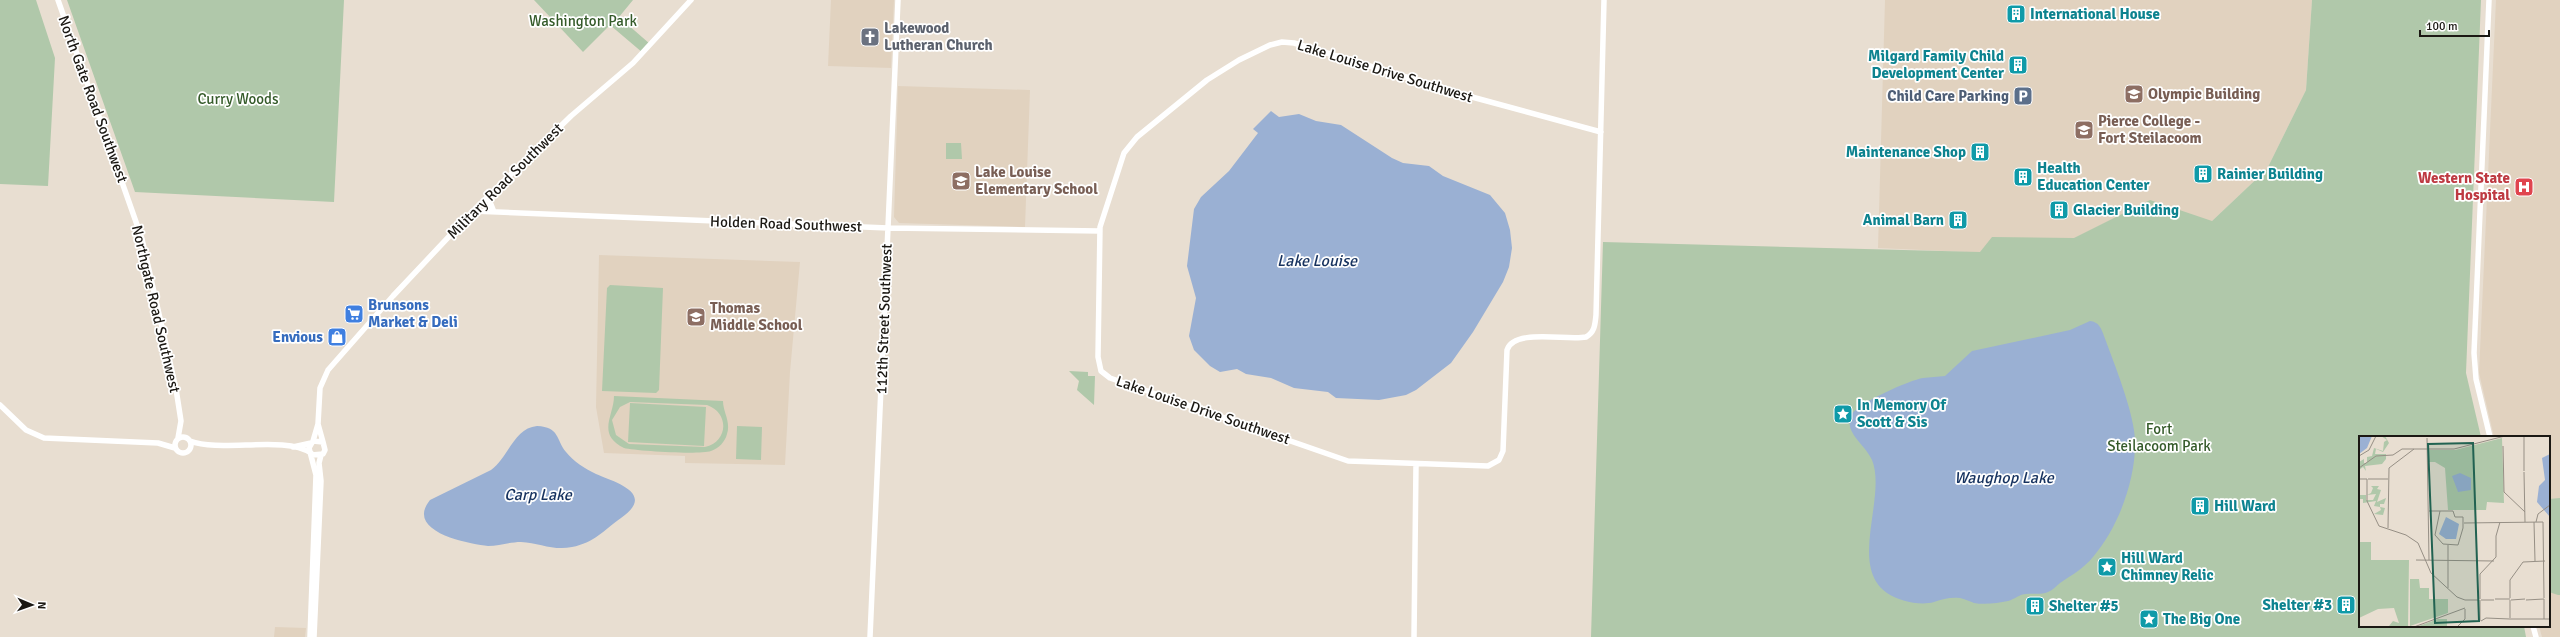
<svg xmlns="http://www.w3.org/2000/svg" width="2560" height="637" viewBox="0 0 2560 637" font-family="Signika,sans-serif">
  <rect width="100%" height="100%" fill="#e8ded1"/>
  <path fill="#e1d2bf" d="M 831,0 L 894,0 L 891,68 L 828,66 Z
    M 1885,0 L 2312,0 L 2306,90 L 2267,169 L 2212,221 L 2057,256 L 1878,248 Z
    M 2496,0 L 2560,0 L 2560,637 L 2542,637 L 2539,626 L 2549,626 L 2549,437 L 2494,437 L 2479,373 Z
    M 898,86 L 1030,90 L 1025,227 L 899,223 L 894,217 Z
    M 599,255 L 800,262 L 790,372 L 785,465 L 685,463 L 685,456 L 604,453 L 596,407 Z
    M 275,627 L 306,628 L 305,637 L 274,637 Z"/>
  <path fill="#b0c8aa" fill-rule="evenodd" d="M 0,0 L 36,0 L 55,58 L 48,186 L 0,184 Z
    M 67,0 L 344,0 L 334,202 L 135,192 Z
    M 534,0 L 633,0 L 619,17 L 650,44 L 643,53 L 610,25 L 583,52 Z
    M 2312,0 L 2481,0 L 2466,373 L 2481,437 L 2360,437 L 2360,626 L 2524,626 L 2526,637 L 1591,637 L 1603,242 L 1980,252 L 1992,237 L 2074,238 L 2150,200 L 2212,221 L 2267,169 L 2306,90 Z
    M 946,143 L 961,143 L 962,159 L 946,159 Z
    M 610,285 L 663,288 L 659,390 L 656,393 L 602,391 L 607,288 Z
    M 1069,371 L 1088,372 L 1088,376 L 1095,376 L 1094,405 L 1077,390 L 1079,381 Z
    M 614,396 L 723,401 C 723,412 731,422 727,434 C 725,442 719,448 711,451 C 699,455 636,451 624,448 C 596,434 614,416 614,396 ZM 630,402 L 707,405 C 730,413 728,442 705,447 L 629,444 L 616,435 L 612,420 L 620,407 Z
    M 630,403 L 706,407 L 704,446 L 628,442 Z
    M 737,426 L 762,427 L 761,460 L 736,459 Z
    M 2560,498 L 2560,595 L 2558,595 L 2549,592 L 2549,499 Z"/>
  <path fill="#9ab0d3" d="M 1271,111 L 1279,117 L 1299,114 L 1316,121 L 1341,125 L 1392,158 L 1403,163 L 1429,166 L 1443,176 L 1490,195 L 1505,213 L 1510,230 L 1512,248 L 1509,267 L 1503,282 L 1473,332 L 1451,363 L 1416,390 L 1406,395 L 1379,400 L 1336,398 L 1328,392 L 1294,388 L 1271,378 L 1246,374 L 1237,369 L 1220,372 L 1210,366 L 1194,350 L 1189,336 L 1196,298 L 1187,266 L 1194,209 L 1201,197 L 1229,171 L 1258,133 L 1253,129 Z
    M 2090,321 C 2099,322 2101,328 2104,336 C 2114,363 2135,415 2135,441 C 2136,480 2118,528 2093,557 C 2084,568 2072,575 2060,583 C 2056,586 2053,590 2048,592 C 2041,595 2033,593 2026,594 C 2020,594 2015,599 2008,601 C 1998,603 1985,605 1974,603 C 1969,601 1965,599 1960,598 C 1950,597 1943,599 1934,602 C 1920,606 1899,601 1887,593 C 1848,566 1887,497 1872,460 C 1866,445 1842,432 1852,414 C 1858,403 1910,380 1923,378 C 1930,377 1938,377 1945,376 L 1972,351 L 2070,330 Z
    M 537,426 C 560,427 556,440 566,452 C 574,462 584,468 596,474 C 614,482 657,493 621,518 C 604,530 594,543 572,547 C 554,551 539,543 521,542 C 510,542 499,546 488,546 C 469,544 404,532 430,500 L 491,470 C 508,458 514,428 537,426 Z"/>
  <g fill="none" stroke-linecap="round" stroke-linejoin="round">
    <path stroke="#fff" stroke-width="5.5" d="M 58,0 L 142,239 L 176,389 L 181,421 L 178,438
      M 2489,0 L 2474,353 L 2476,379 L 2490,437
      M 1601,132 L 1472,97 L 1294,43 L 1282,42 L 1270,45 L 1239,60 L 1207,80 L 1137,137 L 1124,153 L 1100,227 L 1098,357 L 1101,371 L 1110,378 L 1348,461 L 1488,466 L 1499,460 L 1503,451 L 1507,350 C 1514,328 1567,341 1586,337 C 1595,332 1595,324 1596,315 C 1598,210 1601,105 1604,0
      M 488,197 L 494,212
      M 473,211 L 888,228 L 1100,231
      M 0,405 L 26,430 L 44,438 L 158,443 L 175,448
      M 318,424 L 323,442
      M175 445a8 8 0 1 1 16 0a8 8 0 1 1-16 0Z
      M 190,441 C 221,453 284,435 311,453
      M 313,441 L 318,424 L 320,388 L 328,370 L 393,296 L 473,211 L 571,116 L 633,63 L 691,0
      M 293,447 L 311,443
      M 2533,626 L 2536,637
      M 310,637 L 316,475 L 309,448 L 313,441 L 323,442 L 325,450 L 323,454 L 312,455
      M 314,637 L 321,481 L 319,463 L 321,455
      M 870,637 L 898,0
      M 1414,637 L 1416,465"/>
  </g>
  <defs>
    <symbol id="building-square" viewBox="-11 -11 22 22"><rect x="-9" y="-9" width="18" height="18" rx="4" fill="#0f9aa8" stroke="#fff"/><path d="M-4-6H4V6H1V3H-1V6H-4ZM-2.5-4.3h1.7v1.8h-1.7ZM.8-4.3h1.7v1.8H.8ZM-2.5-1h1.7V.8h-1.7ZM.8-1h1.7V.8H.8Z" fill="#fff"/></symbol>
    <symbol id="church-square" viewBox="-11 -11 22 22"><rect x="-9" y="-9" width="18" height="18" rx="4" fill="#6b7280" stroke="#fff"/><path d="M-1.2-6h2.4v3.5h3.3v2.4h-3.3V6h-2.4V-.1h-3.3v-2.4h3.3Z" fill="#fff"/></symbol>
    <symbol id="university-square" viewBox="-11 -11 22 22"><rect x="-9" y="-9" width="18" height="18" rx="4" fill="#8d6e63" stroke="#fff"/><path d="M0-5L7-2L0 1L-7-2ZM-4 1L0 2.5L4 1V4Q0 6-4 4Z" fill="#fff"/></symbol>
    <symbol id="parking-square" viewBox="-11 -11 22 22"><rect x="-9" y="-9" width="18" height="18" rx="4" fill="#5c6f8a" stroke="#fff"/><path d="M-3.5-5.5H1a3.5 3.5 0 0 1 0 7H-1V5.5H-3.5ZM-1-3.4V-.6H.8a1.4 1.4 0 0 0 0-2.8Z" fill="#fff"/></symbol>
    <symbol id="school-square" viewBox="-11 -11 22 22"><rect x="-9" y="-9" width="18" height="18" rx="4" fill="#8d6e63" stroke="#fff"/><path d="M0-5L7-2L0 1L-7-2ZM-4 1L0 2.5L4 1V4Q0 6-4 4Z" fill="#fff"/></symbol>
    <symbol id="hospital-square" viewBox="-11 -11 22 22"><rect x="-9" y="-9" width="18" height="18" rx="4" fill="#e0444e" stroke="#fff"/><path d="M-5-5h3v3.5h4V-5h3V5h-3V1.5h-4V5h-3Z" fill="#fff"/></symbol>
    <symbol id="supermarket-square" viewBox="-11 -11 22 22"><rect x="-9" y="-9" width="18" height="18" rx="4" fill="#3f7fe0" stroke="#fff"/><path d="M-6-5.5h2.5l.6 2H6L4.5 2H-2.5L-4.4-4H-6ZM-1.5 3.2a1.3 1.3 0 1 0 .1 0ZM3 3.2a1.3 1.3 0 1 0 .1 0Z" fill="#fff"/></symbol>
    <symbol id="shop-square" viewBox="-11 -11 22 22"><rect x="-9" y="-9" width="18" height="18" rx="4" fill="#3f7fe0" stroke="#fff"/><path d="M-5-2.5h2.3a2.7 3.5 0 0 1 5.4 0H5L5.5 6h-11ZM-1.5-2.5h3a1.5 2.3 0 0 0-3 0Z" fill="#fff"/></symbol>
    <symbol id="sight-square" viewBox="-11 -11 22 22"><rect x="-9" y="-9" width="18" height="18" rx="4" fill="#0f9aa8" stroke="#fff"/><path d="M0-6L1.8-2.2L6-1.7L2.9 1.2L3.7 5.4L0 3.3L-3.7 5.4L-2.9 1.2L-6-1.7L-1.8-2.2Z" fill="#fff"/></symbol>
  </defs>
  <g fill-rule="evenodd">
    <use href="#building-square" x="2005" y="3" width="22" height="22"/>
    <use href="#church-square" x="859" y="26" width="22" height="22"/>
    <use href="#building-square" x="2007" y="54" width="22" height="22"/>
    <use href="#university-square" x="2123" y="83" width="22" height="22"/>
    <use href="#parking-square" x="2012" y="85" width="22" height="22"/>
    <use href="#university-square" x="2073" y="119" width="22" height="22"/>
    <use href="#building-square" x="1969" y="141" width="22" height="22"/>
    <use href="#building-square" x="2192" y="163" width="22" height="22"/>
    <use href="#building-square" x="2012" y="166" width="22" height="22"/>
    <use href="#school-square" x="950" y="170" width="22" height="22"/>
    <use href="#hospital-square" x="2513" y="176" width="22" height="22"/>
    <use href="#building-square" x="2048" y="199" width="22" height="22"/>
    <use href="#building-square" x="1947" y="209" width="22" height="22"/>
    <use href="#supermarket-square" x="343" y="303" width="22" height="22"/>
    <use href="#school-square" x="685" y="306" width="22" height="22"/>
    <use href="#shop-square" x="326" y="326" width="22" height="22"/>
    <use href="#sight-square" x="1832" y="403" width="22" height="22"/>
    <use href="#building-square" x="2189" y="495" width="22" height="22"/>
    <use href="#sight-square" x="2096" y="556" width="22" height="22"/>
    <use href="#building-square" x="2335" y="594" width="22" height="22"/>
    <use href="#building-square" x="2024" y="595" width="22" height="22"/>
    <use href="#sight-square" x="2138" y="608" width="22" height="22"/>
  </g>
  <g text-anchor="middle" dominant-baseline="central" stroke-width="3.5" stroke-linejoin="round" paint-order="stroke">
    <g font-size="15" font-weight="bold" fill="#0d838f" stroke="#fff" text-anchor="start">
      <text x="2030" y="14">International House</text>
      <text x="2004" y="56" text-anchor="end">Milgard Family Child<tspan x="2004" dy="17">Development Center</tspan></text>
      <text x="1966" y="152" text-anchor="end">Maintenance Shop</text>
      <text x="2037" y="168">Health<tspan x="2037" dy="17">Education Center</tspan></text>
      <text x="2217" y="174">Rainier Building</text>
      <text x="2073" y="210">Glacier Building</text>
      <text x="1944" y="220" text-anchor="end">Animal Barn</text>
      <text x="1857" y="405">In Memory Of<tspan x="1857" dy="17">Scott &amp; Sis</tspan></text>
      <text x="2214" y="506">Hill Ward</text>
      <text x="2121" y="558">Hill Ward<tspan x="2121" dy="17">Chimney Relic</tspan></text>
      <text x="2332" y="605" text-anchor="end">Shelter #3</text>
      <text x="2049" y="606">Shelter #5</text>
      <text x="2163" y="619">The Big One</text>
    </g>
    <g font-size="15" fill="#345a29" stroke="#fff">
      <text x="583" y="21">Washington Park</text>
      <text x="238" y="99">Curry Woods</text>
      <text x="2159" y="429">Fort<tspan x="2159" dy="17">Steilacoom Park</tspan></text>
    </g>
    <g font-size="15" font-weight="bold" fill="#5b616d" stroke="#fff" text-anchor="start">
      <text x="884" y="28">Lakewood<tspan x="884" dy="17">Lutheran Church</tspan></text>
    </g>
    <g font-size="15" fill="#1b1813" stroke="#fff">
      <text transform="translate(1385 71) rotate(17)">Lake Louise Drive Southwest</text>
      <text transform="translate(93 99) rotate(70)">North Gate Road Southwest</text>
      <text transform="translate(505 181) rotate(-45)">Military Road Southwest</text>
      <text transform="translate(786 224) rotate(2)">Holden Road Southwest</text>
      <text transform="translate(156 309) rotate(77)">Northgate Road Southwest</text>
      <text transform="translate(884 319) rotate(-88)">112th Street Southwest</text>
      <text transform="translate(1203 410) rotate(19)">Lake Louise Drive Southwest</text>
    </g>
    <g font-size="15" font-weight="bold" fill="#785e54" stroke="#fff" text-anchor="start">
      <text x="2148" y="94">Olympic Building</text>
      <text x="2098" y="121">Pierce College -<tspan x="2098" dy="17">Fort Steilacoom</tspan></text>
      <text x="975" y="172">Lake Louise<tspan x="975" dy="17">Elementary School</tspan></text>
      <text x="710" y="308">Thomas<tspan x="710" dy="17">Middle School</tspan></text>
    </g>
    <g font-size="15" font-weight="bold" fill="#4e5e75" stroke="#fff" text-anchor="end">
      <text x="2009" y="96">Child Care Parking</text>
    </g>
    <g font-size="15" font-weight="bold" fill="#be3a42" stroke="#fff" text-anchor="end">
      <text x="2510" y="178">Western State<tspan x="2510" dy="17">Hospital</tspan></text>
    </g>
    <g font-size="15" font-weight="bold" fill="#366cbe" stroke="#fff" text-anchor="start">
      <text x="368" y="305">Brunsons<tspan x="368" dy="17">Market &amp; Deli</tspan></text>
      <text x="323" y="337" text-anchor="end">Envious</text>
    </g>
    <g font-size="16" font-style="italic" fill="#16325f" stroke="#fff">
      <text x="1317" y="261">Lake Louise</text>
      <text x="2004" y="478">Waughop Lake</text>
      <text x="538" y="495">Carp Lake</text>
    </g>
  </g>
  <g transform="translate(2359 436)">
    <rect width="191" height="191" fill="#e8ded1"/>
    <path d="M 22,0 L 26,0 L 30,7 L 24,16 L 17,13 L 16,18 L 27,18 L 27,23 L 23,28 L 6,30 L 7,35 L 4,31 L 0,34 L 0,26 L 5,23 L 5,27 L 8,27 L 8,21 L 13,20 L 15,12 L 24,15 L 25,6 L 28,4 ZM 143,2 L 145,67 L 128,66 L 127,74 L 89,74 L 86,32 L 76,26 L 69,26 L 69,14 L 96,14 ZM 12,50 L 20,50 L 18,53 L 22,54 L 18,66 L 27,62 L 25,68 L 21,68 L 21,71 L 26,72 L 24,79 L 15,78 L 22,74 L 21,71 L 15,70 L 17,65 L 4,67 L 4,63 L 0,63 L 1,59 L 7,59 L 7,64 L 14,64 L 17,58 L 8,59 L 12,57 L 14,52 ZM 0,80 L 0,106 L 12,106 L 12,124 L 50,124 L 49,191 L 30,190 L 34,185 L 40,187 L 35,172 L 19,173 L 0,182 ZM 51,143 L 60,143 L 61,152 L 70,152 L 70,163 L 89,163 L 89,177 L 51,190 ZM 79,183 L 88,183 L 88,191 L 57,191 Z" fill="#b0c8aa"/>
    <path d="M 0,0 L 13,0 L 8,12 L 0,18 ZM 191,18 L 190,61 L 191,81 L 178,66 L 180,50 L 186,44 L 183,22 ZM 101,37 L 112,42 L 112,54 L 99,56 L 93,40 ZM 87,81 L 100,88 L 97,103 L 87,103 L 80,98 Z" fill="#9ab0d3"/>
    <path fill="none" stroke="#968f85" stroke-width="1" d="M 165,0 L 165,35M 68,2 L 70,124M 144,10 L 145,56 L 166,76M 0,20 L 10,14 L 17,0M 0,32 L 17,20 L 34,19 L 43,13 L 95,13 L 146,0M 165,36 L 166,86M 0,43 L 8,43 L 8,65 L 20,90 L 47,99 L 59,107 L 72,137 L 98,161 L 106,164M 9,43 L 29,43M 70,75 L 94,75 L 96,81 L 104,81 L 104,92 L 99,109 L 84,108 L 76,99 L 81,75M 175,86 L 176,125M 177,86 L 179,78 L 191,69M 105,87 L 184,86 L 185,162M 29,92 L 30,32 L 55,13M 89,109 L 89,152M 57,124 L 135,125M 151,162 L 151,144 L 164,126 L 186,125M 121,163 L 121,138 L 137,121 L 137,100 L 141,86M 136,163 L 151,163M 185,163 L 185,183M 106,164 L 120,164M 122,164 L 135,164M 151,164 L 151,182M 152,164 L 166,163M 167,164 L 185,163M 151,183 L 191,183M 121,185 L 121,164M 122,185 L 127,182 L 151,183M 55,191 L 106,172M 98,191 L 106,183 L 106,173"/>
    <path fill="#216251" fill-opacity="0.15" stroke="#216251" stroke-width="2" d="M 114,7 L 120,185 L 76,187 L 69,8 Z"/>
    <rect width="191" height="191" fill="none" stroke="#1b1813" stroke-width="2"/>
  </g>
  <g transform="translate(32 605) rotate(92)" stroke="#ffffff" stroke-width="3" paint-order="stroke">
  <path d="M0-3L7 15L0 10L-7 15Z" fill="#1b1813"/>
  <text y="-6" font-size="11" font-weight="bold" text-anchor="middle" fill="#1b1813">N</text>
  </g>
  <path d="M2420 30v6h69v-6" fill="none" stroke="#1b1813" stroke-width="2"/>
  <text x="2426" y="30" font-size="12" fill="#1b1813" stroke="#ffffff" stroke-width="3" paint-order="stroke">100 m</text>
</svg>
